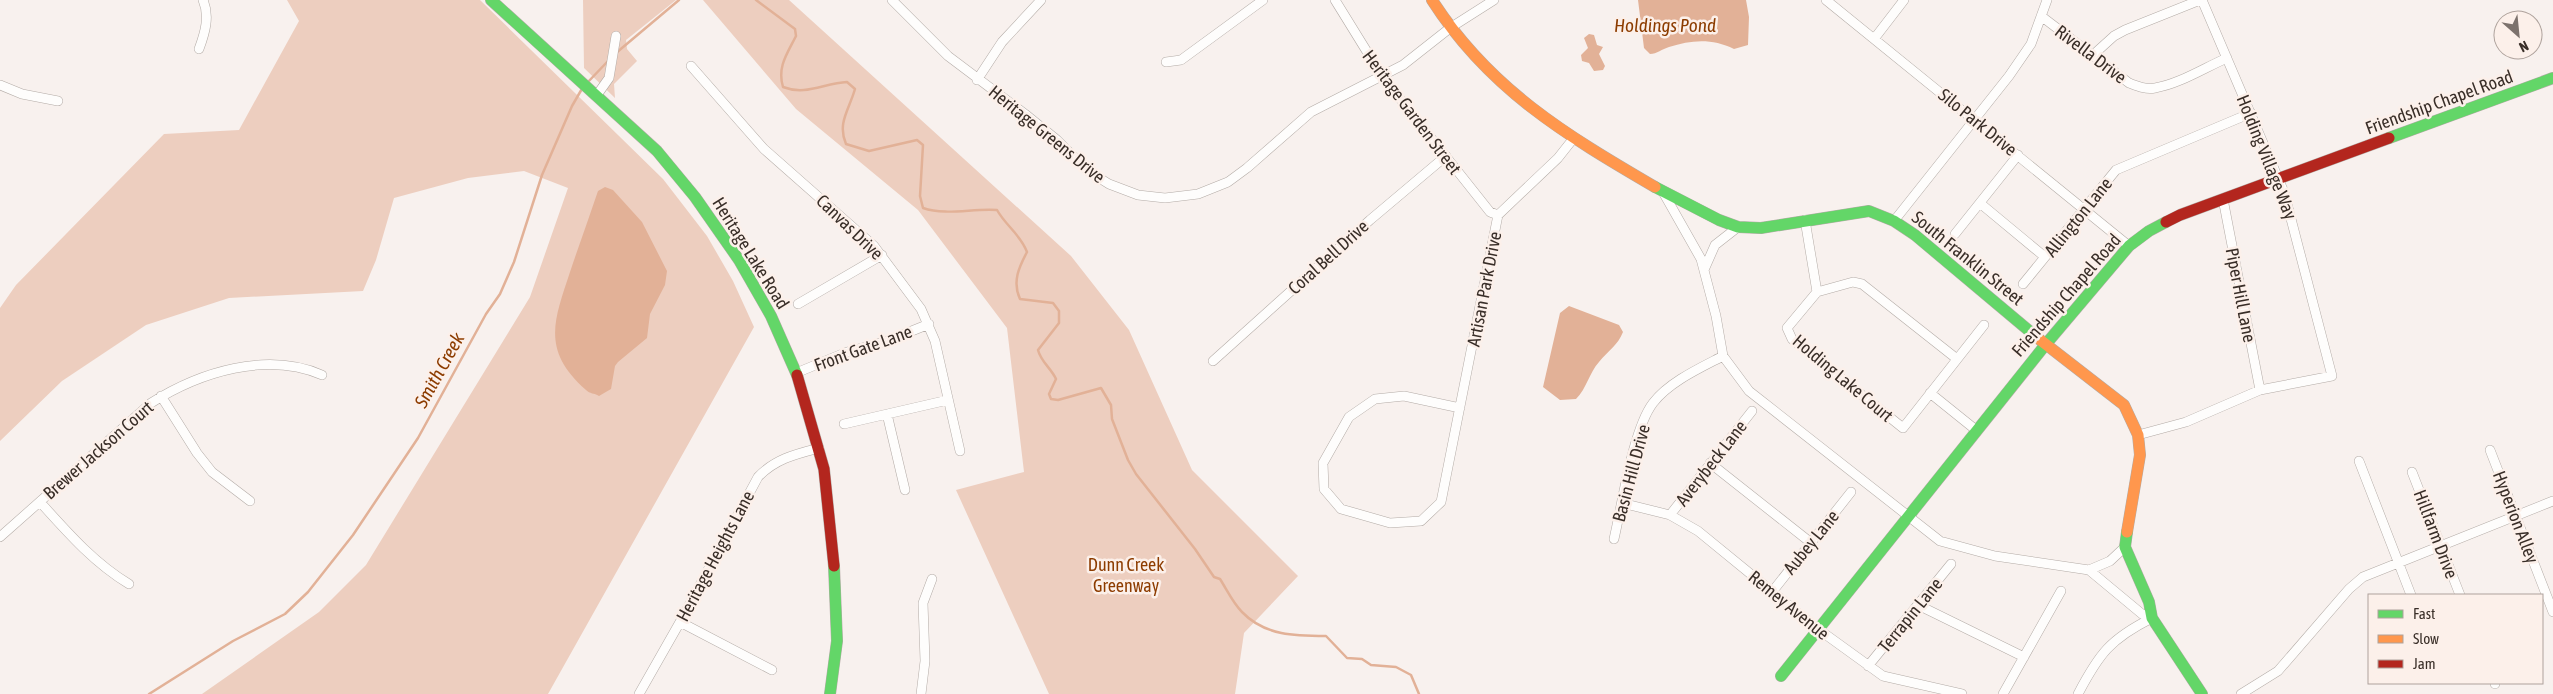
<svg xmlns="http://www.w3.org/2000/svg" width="2553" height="694" viewBox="0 0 2553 694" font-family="'Asap Condensed',sans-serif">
  <rect width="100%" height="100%" fill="#f8f1ee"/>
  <path fill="#edcebf" d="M 287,0 L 480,0 L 663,179 L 707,236 L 733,281 L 754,327 L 548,694 L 202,694 L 319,612 L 366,565 L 530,297 L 568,188 L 524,171 L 468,178 L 394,198 L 376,260 L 363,291 L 229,298 L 146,325 L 62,381 L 0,441 L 0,308 L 16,285 L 164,134 L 239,130 L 299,21 Z
    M 583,0 L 676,0 L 626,40 L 627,49 L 637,61 L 614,84 L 615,98 L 584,68 Z
    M 703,0 L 789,0 L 1071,256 L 1129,330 L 1192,470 L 1298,576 L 1244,633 L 1235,694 L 1049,694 L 956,490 L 1024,472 L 1007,328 L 918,210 L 796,109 Z"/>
  <path fill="#e2b197" d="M 1638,0 L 1746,0 L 1749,17 L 1748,45 L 1734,49 C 1712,38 1691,40 1669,47 C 1662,49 1657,54 1650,54 L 1644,48 Z
    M 1589,34 L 1594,35 L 1597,45 L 1603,47 L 1599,54 L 1605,66 L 1603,70 L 1594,71 L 1589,63 L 1582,61 L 1581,55 L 1588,48 L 1584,38 Z
    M 605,187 L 613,190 L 642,222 L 667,271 L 665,285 L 650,314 L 647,338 L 618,362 L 615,366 L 611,389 L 599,396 C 594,393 590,394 586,390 C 541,350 554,321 570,272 C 579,245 589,218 598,191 Z
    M 1569,306 L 1619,325 L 1623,332 C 1618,345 1608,351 1599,362 C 1589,373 1587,388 1576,399 L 1560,400 L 1543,387 L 1560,313 Z"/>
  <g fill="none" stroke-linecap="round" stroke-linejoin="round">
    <path stroke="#e2b197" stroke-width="2.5" d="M 756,0 L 795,29 L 796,36 C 787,54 777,67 783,87 C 806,96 824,83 847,82 L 855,89 C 849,110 837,123 846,144 L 869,151 L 917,140 L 923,145 L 920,196 L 923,208 C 946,216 973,208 997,210 C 1006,226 1021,235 1027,252 C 1019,267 1012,282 1020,299 L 1053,303 L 1059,311 L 1059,323 L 1038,350 C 1041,362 1051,368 1056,379 L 1049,394 L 1051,399 L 1058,400 L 1101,388 L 1111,405 L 1112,419 L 1128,460 L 1136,474 L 1195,549 L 1214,577 L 1220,579 C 1227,590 1233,603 1242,612 C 1265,636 1296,636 1326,636 L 1347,658 L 1362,659 L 1371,665 L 1396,667 L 1411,675 L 1419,694
      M 616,53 L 679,0
      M 587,83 L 609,60
      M 149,694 L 233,641 L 285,614 L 308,592 L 353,535 L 418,438 L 486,314 L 500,294 L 514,262 L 542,175 L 572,106 L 583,87"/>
    <defs>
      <path id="street" d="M 892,0 L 948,56 L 1025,114 L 1057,140 L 1088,171 L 1109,184 L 1138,195 L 1165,198 L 1198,194 L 1228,182 L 1247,168 L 1311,112 L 1403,65 L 1450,28 L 1494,0
        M 1335,0 L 1382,76 L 1490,212 L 1498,215
        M 1826,0 L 2129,246
        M 2041,16 L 2129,83 C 2137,86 2146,90 2155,88 C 2179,84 2204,68 2227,58
        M 1874,39 L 1904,0
        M 199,49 C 205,33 210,16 203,0
        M 2093,55 L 2114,36 L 2125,30 L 2200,0
        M 1166,62 L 1181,60 L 1263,0
        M 691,66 L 764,149 L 874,246 L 921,309 L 935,341 L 960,451
        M 977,80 L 1002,42 L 1041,0
        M 0,85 L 22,94 L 58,101
        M 597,95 L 609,78 L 616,36
        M 1663,192 L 1701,259 L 1716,316 L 1723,356 L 1749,391 L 1940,541 L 1995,556 L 2089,570 L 2142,614 L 2152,618
        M 2223,199 L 2260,390
        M 1981,204 L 2045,257
        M 1805,220 L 1817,292 L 1787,328 L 1792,339 L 1903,428 L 1984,325
        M 1894,221 L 2009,76 L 2031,44 L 2047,0
        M 1955,234 L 2018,155
        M 1704,270 L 1715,245 L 1738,227
        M 2023,284 L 2116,170 L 2251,113
        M 1817,292 L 1853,282 L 1862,284 L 1957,359
        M 798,304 L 882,255
        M 1213,361 L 1370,220 L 1446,156
        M 796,373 L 847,352 L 887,341 L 929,324
        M 1930,393 L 1976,430
        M 161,396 L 197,453 L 212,472 L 250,501
        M 1460,408 L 1404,396 L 1375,399 L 1349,417 L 1323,463 L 1324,489 L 1341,509 L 1390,523 L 1421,521 L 1441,502 L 1498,215 L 1558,158 L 1573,139
        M 887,414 L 905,490
        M 844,424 L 948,400
        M 2138,435 L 2186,422 L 2260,390 L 2332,376 L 2284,192 L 2202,0
        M 2490,450 L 2553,612
        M 2359,461 L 2411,595
        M 1710,463 L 1810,542
        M 2412,472 L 2460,595
        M 40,502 C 67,532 94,563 129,584
        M 1622,503 L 1670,515 L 1698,531 L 1818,629 L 1883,676 L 1962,694
        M 1670,515 L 1752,411
        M 0,537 L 151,403 C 200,372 267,351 322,375
        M 1614,539 C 1622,505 1633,429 1653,403 C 1669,382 1700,368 1723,356
        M 2089,570 L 2110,561 L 2125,547
        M 1772,592 L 1851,492
        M 1918,605 L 2024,657
        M 680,622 L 772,670
        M 1868,666 L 1951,564
        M 2495,683 L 2495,684
        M 639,694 L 680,622 L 758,477 C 775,459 796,454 819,448
        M 921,694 L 925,661 L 923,603 L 932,579
        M 2003,694 L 2061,591
        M 2078,694 C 2099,654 2110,639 2152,618
        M 2241,694 L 2278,671 L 2349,589 L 2363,577 L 2553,501"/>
      <path id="fast" d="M 491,0 L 657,151 L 695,197 L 739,260 L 771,316 L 797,375
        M 2389,138 L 2553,78
        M 1655,187 L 1719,220 L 1738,227 L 1761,228 L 1869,211 L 1894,221 L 1915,235 L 2039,339
        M 2127,532 L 2125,547 L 2149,602 L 2152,618 L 2202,694
        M 1781,676 L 2046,344 L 2129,246 L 2149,231 L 2166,222
        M 830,694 L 837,641 L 834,566"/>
      <path id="slow" d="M 1432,0 C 1489,89 1566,135 1655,187
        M 2039,339 L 2124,405 L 2138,435 L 2140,455 L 2127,532"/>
      <path id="jam" d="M 2166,222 L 2180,215 L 2389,138
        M 797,375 L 824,469 L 834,566"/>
    </defs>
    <use href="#street" stroke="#b3aba6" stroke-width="10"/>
    <use href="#fast" stroke="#b3aba6" stroke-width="12"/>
    <use href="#slow" stroke="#b3aba6" stroke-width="12"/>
    <use href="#jam" stroke="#b3aba6" stroke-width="12"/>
    <use href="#street" stroke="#fefdfc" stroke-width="9"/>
    <use href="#fast" stroke="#63d668" stroke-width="11"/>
    <use href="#slow" stroke="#ff974d" stroke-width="11"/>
    <use href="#jam" stroke="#b3261e" stroke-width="11"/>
  </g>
  <g text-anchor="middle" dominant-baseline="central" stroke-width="5" stroke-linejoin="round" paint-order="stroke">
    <g font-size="18" fill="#392e28" stroke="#fcf0ea">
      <text transform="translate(2091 54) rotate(37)">Rivella Drive</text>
      <text transform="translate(2439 102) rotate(-20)">Friendship Chapel Road</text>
      <text transform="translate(1412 112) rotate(53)">Heritage Garden Street</text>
      <text transform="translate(1978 122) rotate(39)">Silo Park Drive</text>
      <text transform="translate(1047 134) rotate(39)">Heritage Greens Drive</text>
      <text transform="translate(2267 157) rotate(68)">Holding Village Way</text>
      <text transform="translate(2078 217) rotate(-51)">Allington Lane</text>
      <text transform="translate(850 227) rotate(44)">Canvas Drive</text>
      <text transform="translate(751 253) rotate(58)">Heritage Lake Road</text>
      <text transform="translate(1328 257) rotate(-42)">Coral Bell Drive</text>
      <text transform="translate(1968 258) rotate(39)">South Franklin Street</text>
      <text transform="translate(1484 289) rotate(-79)">Artisan Park Drive</text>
      <text transform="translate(2066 295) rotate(-49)">Friendship Chapel Road</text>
      <text transform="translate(2241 295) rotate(79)">Piper Hill Lane</text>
      <text transform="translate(863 348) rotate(-20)">Front Gate Lane</text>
      <text transform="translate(1843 378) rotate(40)">Holding Lake Court</text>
      <text transform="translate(98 450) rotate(-41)">Brewer Jackson Court</text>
      <text transform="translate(1711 463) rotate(-52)">Averybeck Lane</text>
      <text transform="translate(1631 473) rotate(-75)">Basin Hill Drive</text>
      <text transform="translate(2516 517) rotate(69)">Hyperion Alley</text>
      <text transform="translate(2436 534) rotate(69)">Hillfarm Drive</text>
      <text transform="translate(1811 542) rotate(-51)">Aubey Lane</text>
      <text transform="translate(715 556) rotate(-62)">Heritage Heights Lane</text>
      <text transform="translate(1789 605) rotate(39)">Remey Avenue</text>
      <text transform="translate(1910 615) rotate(-51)">Terrapin Lane</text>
    </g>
    <g font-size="18" fill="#8d3c00" stroke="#fcf0ea">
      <text x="1126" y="564">Dunn Creek<tspan x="1126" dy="21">Greenway</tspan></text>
    </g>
    <g font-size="19" font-style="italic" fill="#8c3c00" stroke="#fcf0ea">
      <text x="1665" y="25">Holdings Pond</text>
      <text transform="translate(439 370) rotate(-61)">Smith Creek</text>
    </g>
  </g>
  <rect x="2368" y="594" width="175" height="90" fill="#fcf0ea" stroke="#aea29c"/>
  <rect x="2378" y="610" width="25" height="8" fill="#63d668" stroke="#aea29c"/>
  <text x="2413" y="619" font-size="15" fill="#392e28">Fast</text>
  <rect x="2378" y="635" width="25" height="8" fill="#ff974d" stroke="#aea29c"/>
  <text x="2413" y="644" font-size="15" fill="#392e28">Slow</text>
  <rect x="2378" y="660" width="25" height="8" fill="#b3261e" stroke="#aea29c"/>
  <text x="2413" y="669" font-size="15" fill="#392e28">Jam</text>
  <g transform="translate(2518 35) rotate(153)"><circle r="24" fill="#fcf0ea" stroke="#aea29c"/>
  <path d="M0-4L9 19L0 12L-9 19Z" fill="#7c726d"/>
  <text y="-8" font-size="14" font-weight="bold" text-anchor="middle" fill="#392e28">N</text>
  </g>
</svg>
